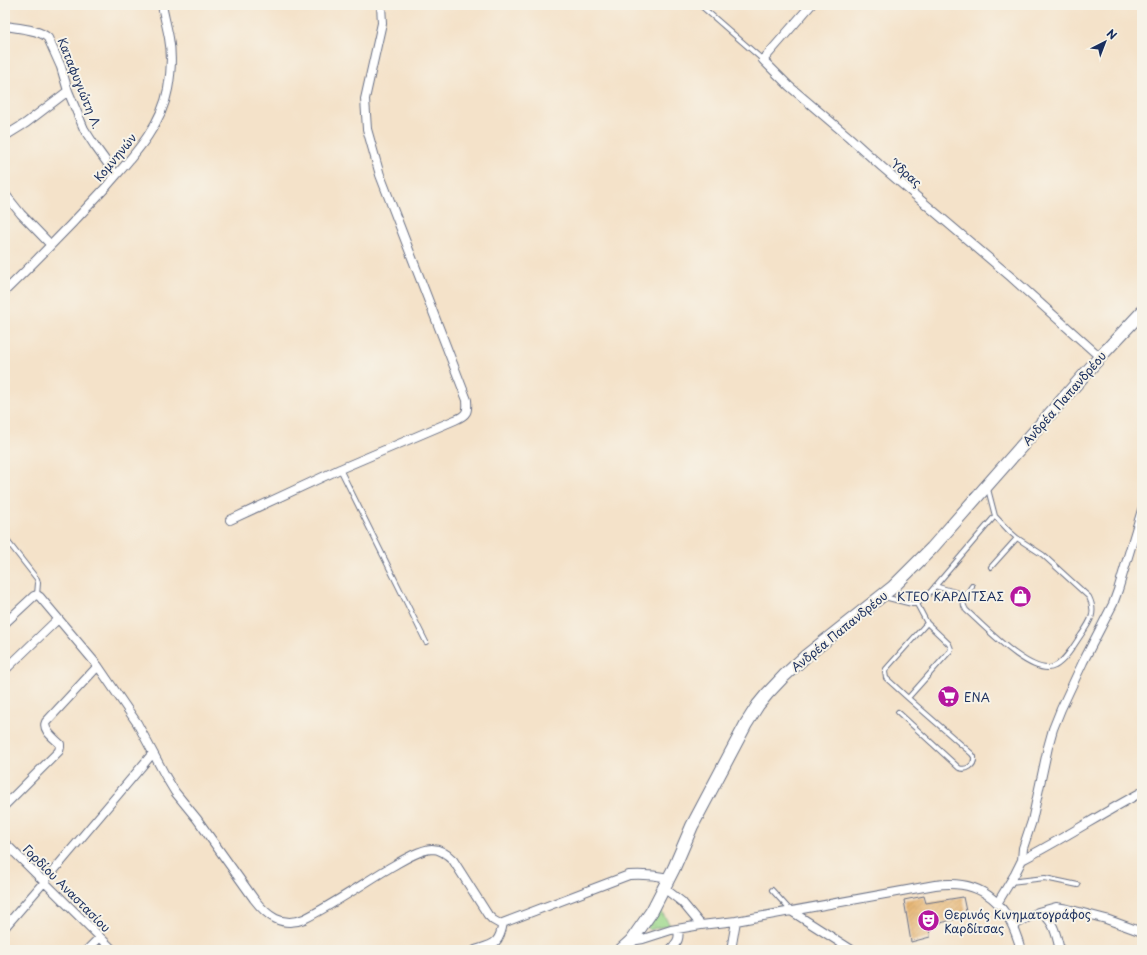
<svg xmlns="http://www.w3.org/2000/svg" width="1147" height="955" viewBox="0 0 1147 955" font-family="'Playpen Sans',sans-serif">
  <defs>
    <pattern id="grass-tufts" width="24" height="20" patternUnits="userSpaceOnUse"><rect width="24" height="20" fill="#9dd98c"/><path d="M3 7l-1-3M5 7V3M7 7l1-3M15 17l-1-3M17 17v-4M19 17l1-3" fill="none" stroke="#87bb7b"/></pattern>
    <pattern id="building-hatch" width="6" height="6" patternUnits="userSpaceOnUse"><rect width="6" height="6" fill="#e7b572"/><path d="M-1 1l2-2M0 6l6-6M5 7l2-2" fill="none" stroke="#ba9461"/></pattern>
  </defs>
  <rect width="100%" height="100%" fill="#f7f3e8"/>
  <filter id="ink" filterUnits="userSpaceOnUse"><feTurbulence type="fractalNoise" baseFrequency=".025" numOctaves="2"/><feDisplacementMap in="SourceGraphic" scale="8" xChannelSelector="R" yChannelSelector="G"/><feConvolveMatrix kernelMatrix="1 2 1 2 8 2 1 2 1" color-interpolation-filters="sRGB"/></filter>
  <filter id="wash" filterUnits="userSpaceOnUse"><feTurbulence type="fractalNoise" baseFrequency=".012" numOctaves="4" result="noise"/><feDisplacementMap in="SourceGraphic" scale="16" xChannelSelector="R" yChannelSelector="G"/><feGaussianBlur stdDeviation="0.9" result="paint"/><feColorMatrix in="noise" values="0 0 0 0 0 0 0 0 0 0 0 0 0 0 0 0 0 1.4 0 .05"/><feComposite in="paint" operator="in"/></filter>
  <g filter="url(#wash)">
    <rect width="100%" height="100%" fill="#f4e2c9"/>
    <path fill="url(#grass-tufts)" stroke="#5c8475" d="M 659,908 L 670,925 L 649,930 L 646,927 Z"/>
    <g id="blocks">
      <path fill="url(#building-hatch)" d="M 924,896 L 926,903 L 963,897 L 967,916 L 929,926 L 930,937 L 911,942 L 904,900 Z"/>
    </g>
  </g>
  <g filter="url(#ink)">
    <use href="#blocks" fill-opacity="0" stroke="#676e83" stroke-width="1"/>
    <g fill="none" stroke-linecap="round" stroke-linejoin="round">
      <defs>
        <path id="lane" d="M 700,5 L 763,60
          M 340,469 L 426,642
          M 5,538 L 37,579 L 38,583 L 37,595
          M 991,567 L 1017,538
          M 935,586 L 965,595
          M 972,586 L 963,599 L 964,606 L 966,610 C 982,624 1033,679 1055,666 C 1066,660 1074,645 1081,635 C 1090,622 1097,613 1089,597 L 1043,555 L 1017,538 L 1009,531 L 995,516
          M 884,597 L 912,604 L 917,604 L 926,597 L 995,516 L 988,489
          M 908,698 L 950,651 L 951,649 L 949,644 L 927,623 L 917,604
          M 898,712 L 959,768 C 967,771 975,765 974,757 L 972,754 L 908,698 L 886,678 L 885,672 L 886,669 L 927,623
          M 1010,882 L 1045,878 L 1078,885
          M 772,890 L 790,910"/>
        <path id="street" d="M 811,5 L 763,60 L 789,86 L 850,138 L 882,167 L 1011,277 L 1100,357
          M 5,26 C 16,28 40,29 48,38 L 61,67 L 68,91 L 84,129 L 95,146 L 116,175
          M 5,136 L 26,123 L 68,91
          M 5,194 L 21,214 L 51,245
          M 5,291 C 40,257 74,222 107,186 C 131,158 161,128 168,89 C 171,73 172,54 169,38 C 167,27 164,16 162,5
          M 230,520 L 340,469 L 455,420 C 467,415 468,412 467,400 L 380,175 L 367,129 L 365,99 L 382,23 L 381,5
          M 5,623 L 34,596 L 37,595 L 40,597 L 98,666 L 137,723 L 166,777 L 175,792 L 197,819 L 254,899 C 267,916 282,928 304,919 C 332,905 358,887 384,871 C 397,864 417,850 432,849 C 440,849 447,854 453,860 L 488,915 L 493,920 L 500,924 L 629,875 C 643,874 655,875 669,878
          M 5,670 L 58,619
          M 5,805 L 59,751 L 60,747 L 60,744 C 54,738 42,730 46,722 L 98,666
          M 5,843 L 113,950
          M 1022,860 C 1063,839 1101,814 1142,792
          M 664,888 L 682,902 L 701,925 L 736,921 L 935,885 C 984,878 1009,905 1021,950
          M 998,902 L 1015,874 L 1022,860 L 1023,848 L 1032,821 L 1048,747 L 1053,729 L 1061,709 L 1083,662 L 1113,604 L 1118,590 L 1142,510
          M 791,911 L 852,950
          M 1038,912 L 1056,907 L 1068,909 L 1106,919 L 1142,932
          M 1013,926 L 1038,912 C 1054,918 1056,935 1060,950
          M 5,927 L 44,882 L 153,753
          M 631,941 L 643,939 L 671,930 L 701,925
          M 87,950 L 100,937
          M 475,950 C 494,944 499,945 503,923
          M 670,950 C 677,942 680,940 678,929
          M 731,950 L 736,921"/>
        <path id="secondary" d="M 621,950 L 631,941 L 652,911 L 674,868 L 692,826 L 746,724 L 758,705 L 767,694 L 784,676 L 807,655 L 893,587 L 932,548 L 1100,357 L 1142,312"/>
      </defs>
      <use href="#lane" stroke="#676e83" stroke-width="6"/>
      <use href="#street" stroke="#676e83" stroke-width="10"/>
      <use href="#secondary" stroke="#676e83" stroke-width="14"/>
      <use href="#lane" stroke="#fff" stroke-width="4"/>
      <use href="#street" stroke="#fff" stroke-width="8"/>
      <use href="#secondary" stroke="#fff" stroke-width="12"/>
    </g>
  </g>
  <defs>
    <symbol id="shop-disc" viewBox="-11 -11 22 22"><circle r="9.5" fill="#b5179e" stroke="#f7f3e8"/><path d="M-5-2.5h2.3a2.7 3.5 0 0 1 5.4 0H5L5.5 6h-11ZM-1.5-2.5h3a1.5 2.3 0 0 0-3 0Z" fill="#fff"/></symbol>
    <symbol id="supermarket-disc" viewBox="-11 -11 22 22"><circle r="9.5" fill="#b5179e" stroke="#f7f3e8"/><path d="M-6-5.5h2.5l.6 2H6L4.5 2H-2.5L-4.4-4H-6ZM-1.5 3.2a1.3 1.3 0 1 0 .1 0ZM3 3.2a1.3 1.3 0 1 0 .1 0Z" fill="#fff"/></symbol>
    <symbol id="theatre-disc" viewBox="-11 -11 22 22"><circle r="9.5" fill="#b5179e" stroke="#f7f3e8"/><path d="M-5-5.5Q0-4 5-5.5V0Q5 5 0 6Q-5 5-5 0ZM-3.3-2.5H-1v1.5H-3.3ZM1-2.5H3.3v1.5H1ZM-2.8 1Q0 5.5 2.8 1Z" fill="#fff"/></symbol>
  </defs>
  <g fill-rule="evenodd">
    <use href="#shop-disc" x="1008" y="584" width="25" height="25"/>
    <use href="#supermarket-disc" x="936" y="684" width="25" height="25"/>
    <use href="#theatre-disc" x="916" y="908" width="25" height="25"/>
  </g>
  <g text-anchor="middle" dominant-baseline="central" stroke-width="4" stroke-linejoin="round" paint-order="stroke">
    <g font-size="12" fill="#1b2f5e" stroke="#f7f3e8">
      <text transform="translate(80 83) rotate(68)">Καταφυγιώτη Λ.</text>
      <text transform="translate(115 157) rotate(-50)">Κομνηνών</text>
      <text transform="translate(907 173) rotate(40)">Ύδρας</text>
      <text transform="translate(1064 398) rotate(-49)">Ανδρέα Παπανδρέου</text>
      <text transform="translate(839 631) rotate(-39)">Ανδρέα Παπανδρέου</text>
      <text transform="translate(67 888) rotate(45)">Γορδίου Αναστασίου</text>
    </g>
    <g font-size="12" fill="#1b2f5e" stroke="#f7f3e8" text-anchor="start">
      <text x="1004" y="596" text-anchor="end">ΚΤΕΟ ΚΑΡΔΙΤΣΑΣ</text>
      <text x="964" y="697">ΕΝΑ</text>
      <text x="944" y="914">Θερινός Κινηματογράφος<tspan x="944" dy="14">Καρδίτσας</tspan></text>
    </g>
  </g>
  <rect width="1147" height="955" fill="none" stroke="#f7f3e8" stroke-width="20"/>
  <g transform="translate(1105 42) rotate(42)" stroke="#f7f3e8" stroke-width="3" paint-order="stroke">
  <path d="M0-3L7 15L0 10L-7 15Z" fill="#1b2f5e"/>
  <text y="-6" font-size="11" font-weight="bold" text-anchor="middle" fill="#1b2f5e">N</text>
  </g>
</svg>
